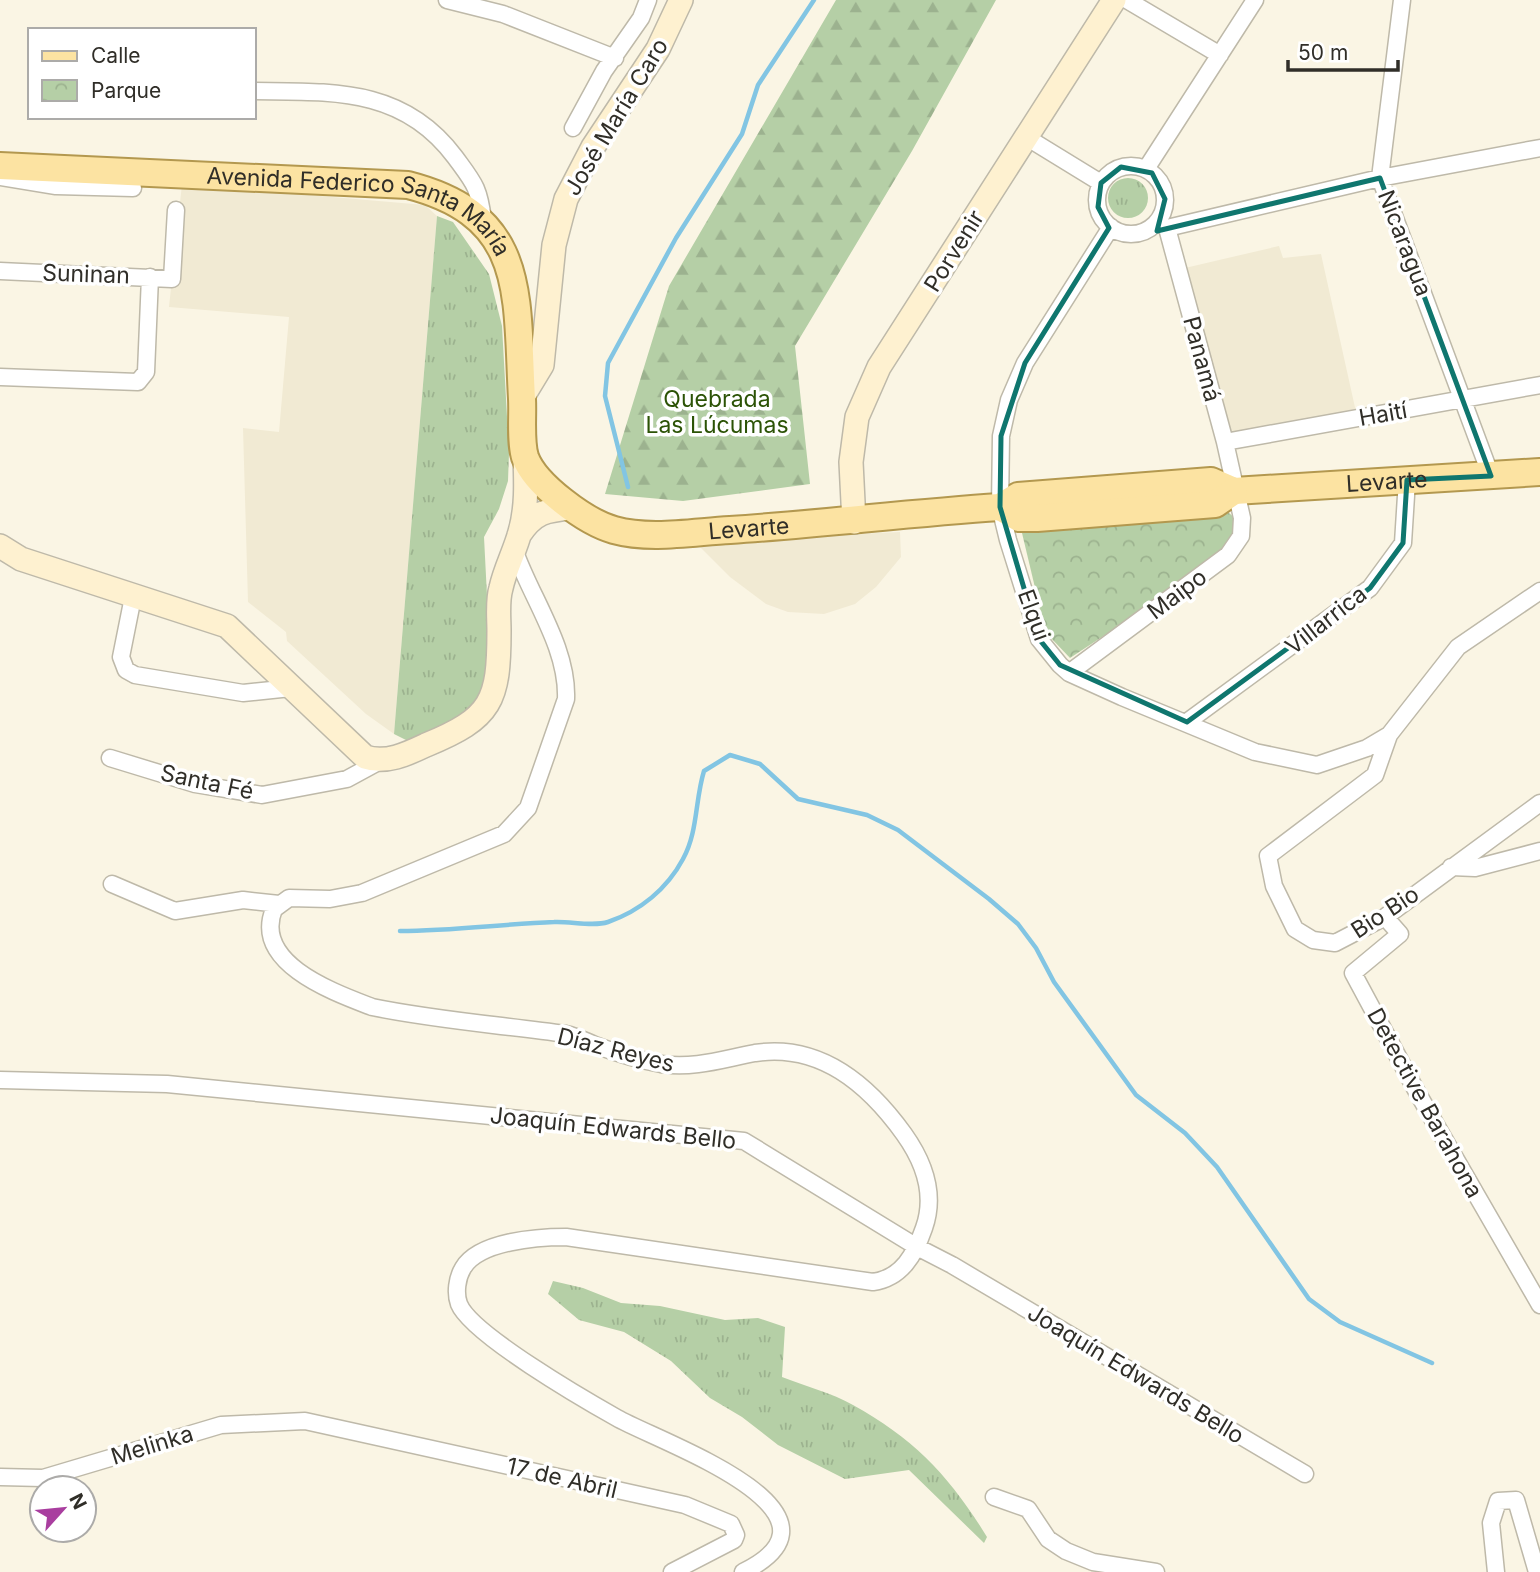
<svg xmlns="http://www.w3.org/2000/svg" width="1540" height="1572" viewBox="0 0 1540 1572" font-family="Inter,sans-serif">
  <defs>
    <pattern id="grass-tufts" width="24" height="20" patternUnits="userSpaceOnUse" patternTransform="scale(1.75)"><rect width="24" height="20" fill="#b5cfa6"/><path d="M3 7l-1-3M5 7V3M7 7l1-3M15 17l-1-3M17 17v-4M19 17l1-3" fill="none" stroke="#9cb28f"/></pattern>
    <pattern id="forest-firs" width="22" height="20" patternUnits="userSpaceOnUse" patternTransform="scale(1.75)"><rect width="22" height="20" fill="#b5cfa6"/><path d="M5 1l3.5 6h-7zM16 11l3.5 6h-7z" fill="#9cb28f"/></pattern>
    <pattern id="park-crowns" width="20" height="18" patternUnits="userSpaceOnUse" patternTransform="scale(1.75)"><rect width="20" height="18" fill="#b5cfa6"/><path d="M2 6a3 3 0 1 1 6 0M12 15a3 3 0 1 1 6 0" fill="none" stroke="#9cb28f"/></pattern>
  </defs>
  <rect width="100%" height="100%" fill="#faf5e4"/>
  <path fill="#f1ead3" d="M 182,184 L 425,205 L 437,216 L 394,734 L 366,714 L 287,641 L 286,632 L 248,602 L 243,428 L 279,432 L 289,317 L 169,307 Z
    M 1279,246 L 1283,258 L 1321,254 L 1356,412 L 1229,433 L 1185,268 Z
    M 900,532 L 901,557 L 876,587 L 855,604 L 824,614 L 788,612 L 766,604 L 730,577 L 699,546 L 699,541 Z"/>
  <path fill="url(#grass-tufts)" d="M1108 198a20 20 0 1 1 40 0a20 20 0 1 1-40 0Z
    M 437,216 L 453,222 L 489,274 L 502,326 L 509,453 L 508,481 L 499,509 L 484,537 L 491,674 L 476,707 L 425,737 L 408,741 L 394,734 Z
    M 553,1281 L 583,1288 L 621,1303 L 660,1306 L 725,1320 L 758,1318 L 785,1327 L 782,1377 C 805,1386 832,1393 853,1405 C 915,1439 951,1478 987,1537 L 984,1543 L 909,1470 L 845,1479 L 778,1445 L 742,1417 L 710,1398 L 671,1361 L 624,1332 L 579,1320 L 548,1294 Z"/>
  <path fill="url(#forest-firs)" d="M 836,0 L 996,0 L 912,151 L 795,346 L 810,484 L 683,501 L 605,494 L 669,286 Z"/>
  <path fill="url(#park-crowns)" d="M 1229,513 L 1236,519 L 1232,541 L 1140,612 L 1070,658 L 1050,637 L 1042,617 L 1022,533 L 1031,528 Z"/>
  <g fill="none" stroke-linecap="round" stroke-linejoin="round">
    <path stroke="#82c5e3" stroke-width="4.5" d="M 628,487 L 605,396 L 608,363 L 676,238 L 742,134 L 758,85 L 814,0
      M 400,931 C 451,931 503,924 554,922 C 570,921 593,927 608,922 C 640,911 667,889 683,859 C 698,832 695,800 704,771 L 730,755 L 760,764 L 798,799 L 867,815 L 898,830 L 989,899 L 1018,924 L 1036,948 L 1054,982 L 1136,1095 L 1185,1133 L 1217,1167 L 1309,1299 L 1340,1322 L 1432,1363"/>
    <defs>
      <path id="street" d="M 447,0 L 503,14 L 615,58
        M 1127,0 L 1220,55
        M 1402,0 L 1380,178 L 1491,476
        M 254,91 C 332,92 403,87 455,157 C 474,183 479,187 483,220
        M 573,128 L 604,71 L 641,18 L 648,0
        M 1026,137 L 1101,183
        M1097 200a34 34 0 1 1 68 0a34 34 0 1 1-68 0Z
        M 1146,169 L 1255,0
        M 0,177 L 56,186 L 133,188
        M 1111,227 L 1025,363 L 1009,400 L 1001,436 L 1000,507 L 1008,540 L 1039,639 L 1060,665 L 1069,673 L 1122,697 L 1255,752 L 1317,765 L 1367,748 L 1389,735 L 1458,647 L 1540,591
        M 1167,228 L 1380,178 L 1540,148
        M 0,271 L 172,279 L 176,210
        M 0,377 L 138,382 L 146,372 L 150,277
        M 1225,442 L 1540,385
        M 514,549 C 531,598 568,647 566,699 L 528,808 L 504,834 L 362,893 L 330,899 L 289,898 L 274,909 C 252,963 333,992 372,1007 C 435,1020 501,1025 566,1034 C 576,1036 585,1041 595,1045 C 616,1053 639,1060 661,1064 C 694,1069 723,1059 755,1053 C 820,1043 868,1084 904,1134 C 924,1162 936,1194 924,1228 C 915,1254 902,1278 873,1282 L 566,1237 C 538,1237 479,1241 463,1268 C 457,1278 455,1293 459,1304 C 471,1334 585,1400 617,1418 C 659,1442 865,1512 743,1572
        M 133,597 L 121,657 L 126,670 L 135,675 L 243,693 L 291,688
        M 1069,673 L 1228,555 L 1241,536 L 1242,518 L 1225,442 L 1167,228
        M 1187,722 L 1370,588 L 1403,543 L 1407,480
        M 1389,735 L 1375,775 L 1268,856 L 1274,886 L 1295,929 L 1313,940 L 1335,943 L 1385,917 L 1540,803
        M 110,758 L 195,784 L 262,795 L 347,779 L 382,760
        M 1451,867 L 1475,868 L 1540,851
        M 112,884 L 175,911 L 243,900 L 279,904
        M 1385,917 L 1400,934 L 1353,973 L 1417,1092 L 1540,1305
        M 0,1080 L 167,1084 L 744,1141 L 917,1247 L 952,1265 L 1305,1474
        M 0,1477 L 43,1478 L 221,1425 L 305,1421 L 685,1505 L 731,1524 L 736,1535 L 734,1540 L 672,1572
        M 994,1497 L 1028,1509 L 1048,1539 L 1066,1551 L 1093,1562 L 1156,1572
        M 1496,1572 L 1491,1523 L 1498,1501 L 1516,1500 L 1537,1572"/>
      <path id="secondary" d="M 522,398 L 542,365 L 554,245 L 566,199 L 593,147 L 658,49 L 681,0
        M 854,522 L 851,462 L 857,417 L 879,367 L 1114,0
        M 519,535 C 534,512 546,510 572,508
        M 0,546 L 21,559 L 227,626 L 365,757 C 386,764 407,754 426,745 C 492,718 499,701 499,631 C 499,617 497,601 501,588 C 505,569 515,551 520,532 C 527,508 526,482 525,457"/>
      <g id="primary">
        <path id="s1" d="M 0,166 L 408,185 C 528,216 516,294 522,399 C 523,416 520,441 525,457 C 535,485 586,522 614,530 C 650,540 693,532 730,530 C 820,524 910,513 1000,507 L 1018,496 L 1211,481 L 1234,491 L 1540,472"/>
        <path d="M 1000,507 L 1019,518 L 1037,518 L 1215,504 L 1234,491"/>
      </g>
    </defs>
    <use href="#street" stroke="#beb9a9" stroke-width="19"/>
    <use href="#secondary" stroke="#beb9a9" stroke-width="26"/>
    <use href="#primary" stroke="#b3984f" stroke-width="30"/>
    <use href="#street" stroke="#fff" stroke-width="16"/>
    <use href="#secondary" stroke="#fef1d0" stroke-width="23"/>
    <use href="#primary" stroke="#fce3a2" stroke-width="26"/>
  </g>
  <path fill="none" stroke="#0f766e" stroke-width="5" stroke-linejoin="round" d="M 1121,167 L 1152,173 L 1165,199 L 1157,231 L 1380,178 L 1491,476 L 1407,480 L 1403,543 L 1370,588 L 1187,722 L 1060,665 L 1039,639 L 1000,507 L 1001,436 L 1025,363 L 1109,228 L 1098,207 L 1101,183 Z"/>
  <g text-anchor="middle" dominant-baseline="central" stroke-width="7" stroke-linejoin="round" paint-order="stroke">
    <g font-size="23" fill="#302e28" stroke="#fff">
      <text transform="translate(616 117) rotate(-59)">José María Caro</text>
      <text stroke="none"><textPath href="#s1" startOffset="369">Avenida Federico Santa María</textPath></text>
      <text transform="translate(1405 243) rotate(69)">Nicaragua</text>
      <text transform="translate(954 251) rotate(-58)">Porvenir</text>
      <text transform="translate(86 274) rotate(2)">Suninan</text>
      <text transform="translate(1202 359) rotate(75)">Panamá</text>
      <text transform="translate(1383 414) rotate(-10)">Haití</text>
      <text stroke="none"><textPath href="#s1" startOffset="1634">Levarte</textPath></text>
      <text stroke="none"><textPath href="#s1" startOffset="989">Levarte</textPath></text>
      <text transform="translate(1177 594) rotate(-37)">Maipo</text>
      <text transform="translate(1034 615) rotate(70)">Elqui</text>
      <text transform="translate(1326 620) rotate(-38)">Villarrica</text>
      <text transform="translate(207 782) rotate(12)">Santa Fé</text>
      <text transform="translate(1385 912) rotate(-33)">Bio Bio</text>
      <text transform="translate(616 1050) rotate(14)">Díaz Reyes</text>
      <text transform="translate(1425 1103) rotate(61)">Detective Barahona</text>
      <text transform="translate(613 1128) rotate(6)">Joaquín Edwards Bello</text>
      <text transform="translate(1136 1374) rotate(31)">Joaquín Edwards Bello</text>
      <text transform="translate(152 1445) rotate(-17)">Melinka</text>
      <text transform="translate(562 1478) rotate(13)">17 de Abril</text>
    </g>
    <g font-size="23" fill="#2c5306" stroke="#fff">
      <text x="717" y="399">Quebrada<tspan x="717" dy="26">Las Lúcumas</tspan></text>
    </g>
  </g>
  <rect x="28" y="28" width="228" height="91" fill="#ffffff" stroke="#acaba9" stroke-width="2"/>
  <rect x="42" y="51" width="35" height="10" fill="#fce3a2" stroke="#acaba9" stroke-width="2"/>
  <text x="91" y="63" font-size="21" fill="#302e28">Calle</text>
  <rect x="42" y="80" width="35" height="21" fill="url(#park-crowns)" stroke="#acaba9" stroke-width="2"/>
  <text x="91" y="98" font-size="21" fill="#302e28">Parque</text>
  <g transform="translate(63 1509) rotate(63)"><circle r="33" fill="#ffffff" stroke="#acaba9" stroke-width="2"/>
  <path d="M0-5L12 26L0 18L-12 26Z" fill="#a93e9f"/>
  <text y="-10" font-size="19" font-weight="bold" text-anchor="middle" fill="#302e28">N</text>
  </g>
  <path d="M1288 60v10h110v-10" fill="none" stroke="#302e28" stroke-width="3.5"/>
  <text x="1298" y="60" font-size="21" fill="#302e28" stroke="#ffffff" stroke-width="5" paint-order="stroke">50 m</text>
</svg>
